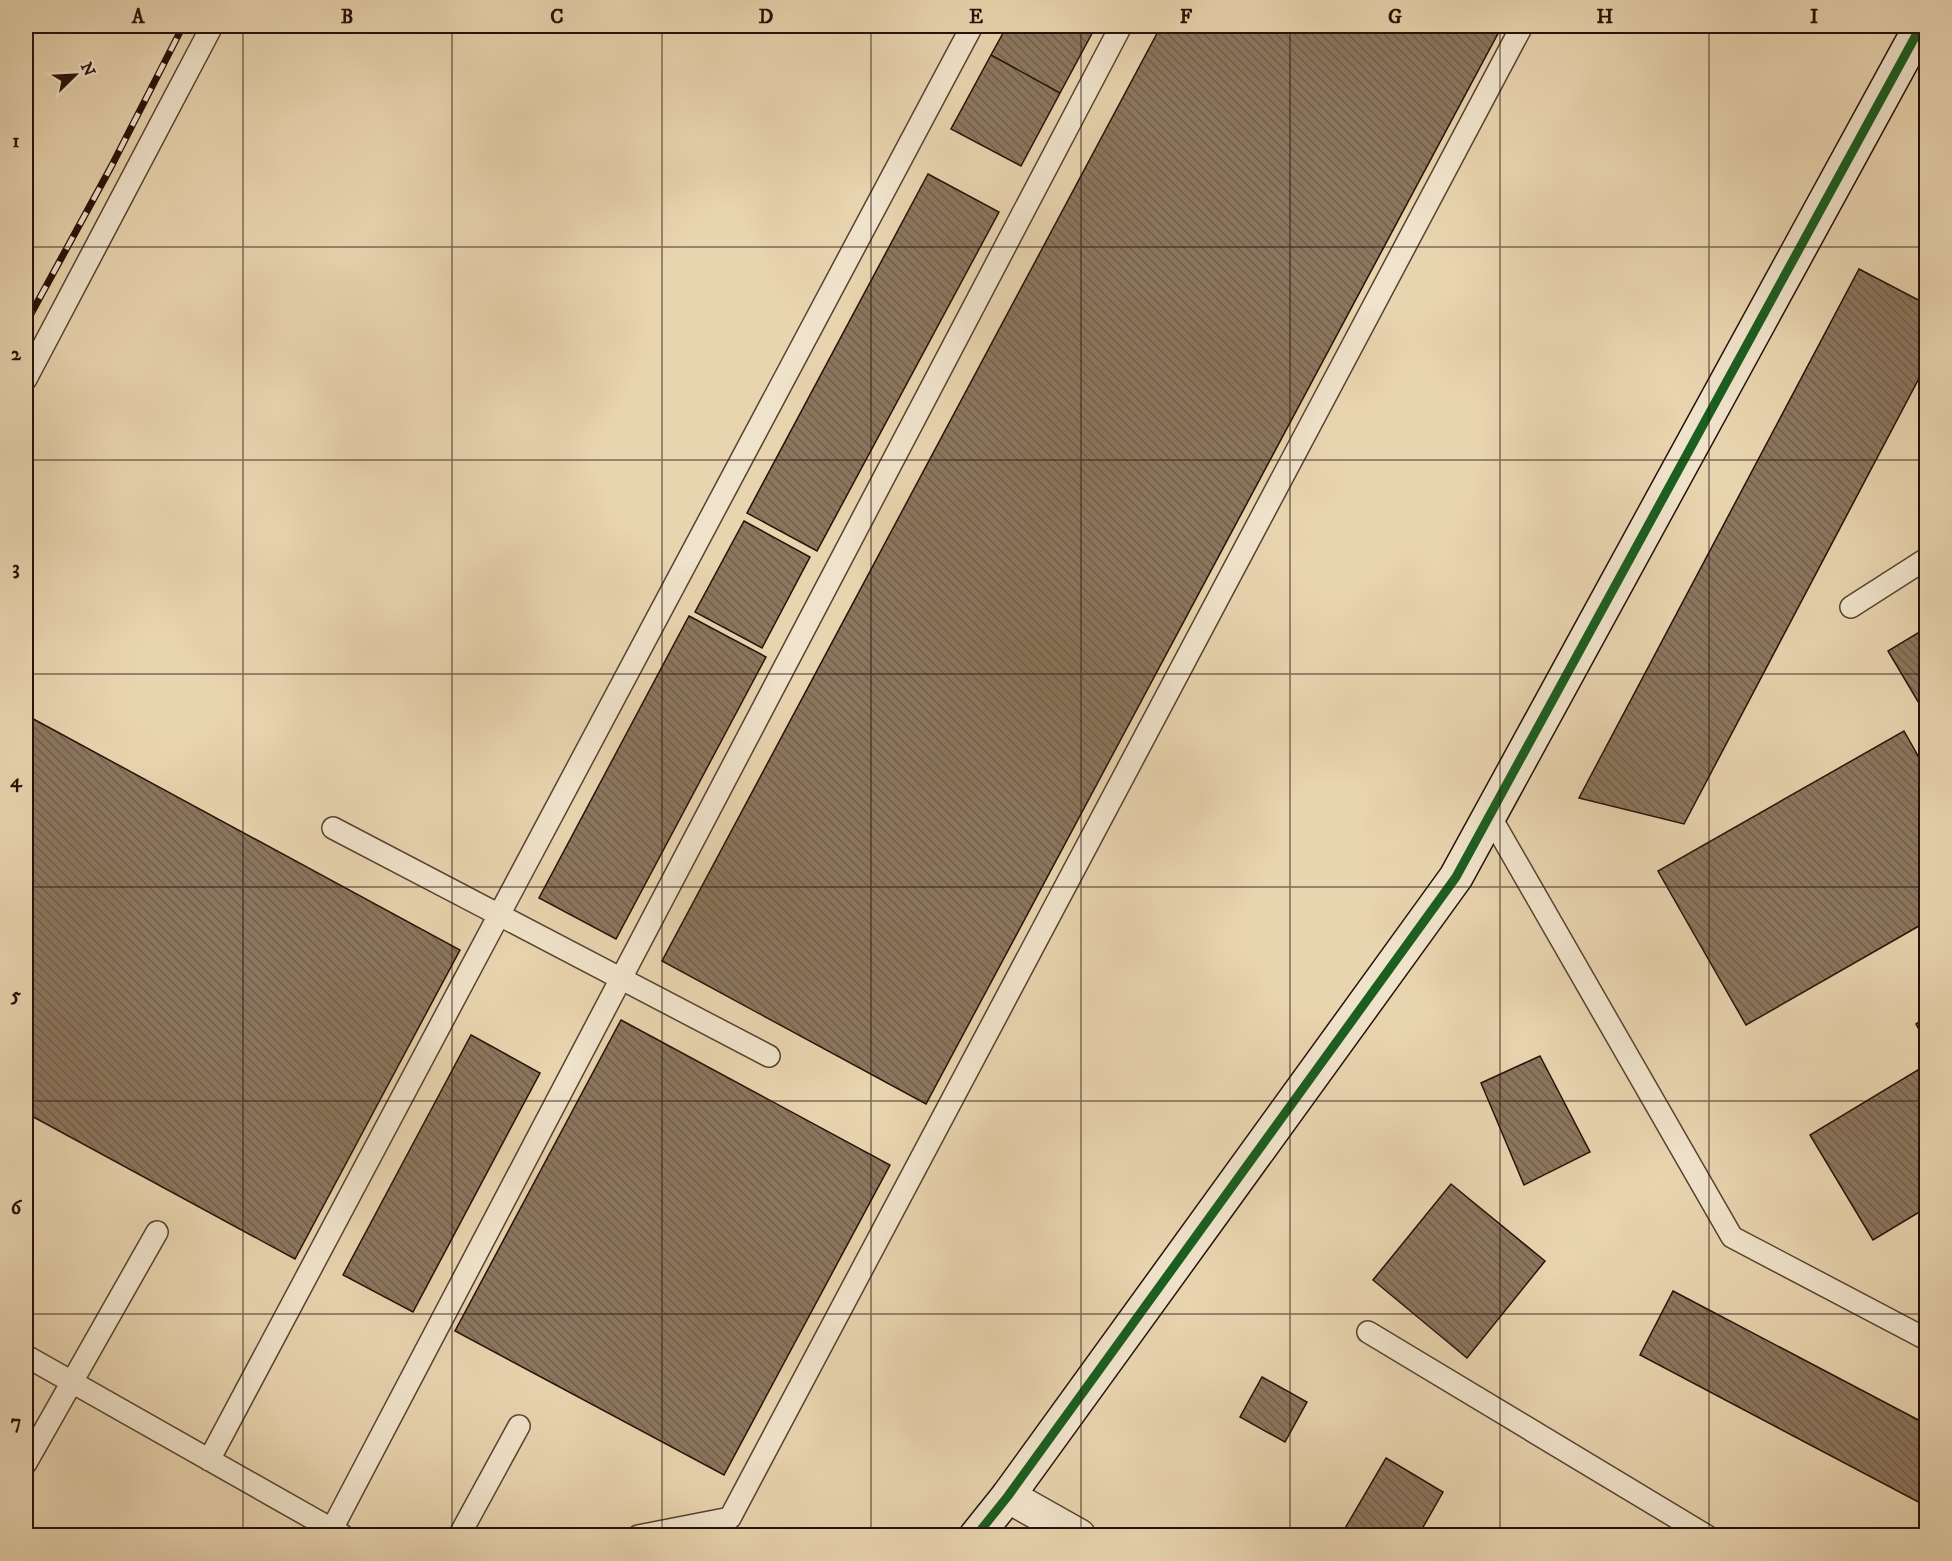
<svg xmlns="http://www.w3.org/2000/svg" width="1952" height="1561" viewBox="0 0 1952 1561" font-family="'IM FELL DW Pica',serif">
  <defs>
    <pattern id="building-back-hatch" width="6" height="6" patternUnits="userSpaceOnUse" patternTransform="scale(1.5)"><rect width="6" height="6" fill="#8b765e"/><path d="M-1 5l2 2M0 0l6 6M5-1l2 2" fill="none" stroke="#725f4c"/></pattern>
  </defs>
  <rect width="100%" height="100%" fill="#e8d4af"/>
  <filter id="stains"><feTurbulence type="fractalNoise" baseFrequency=".00333" numOctaves="4"/><feColorMatrix values="0 0 0 0 .2 0 0 0 0 .09 0 0 0 0 .02 0 0 0 .5 -.17"/></filter>
  <radialGradient id="worn" r=".72"><stop offset=".6" stop-color="#630" stop-opacity="0"/><stop offset="1" stop-color="#630" stop-opacity=".3"/></radialGradient>
  <path fill="url(#building-back-hatch)" stroke="#271107" stroke-width="1.5" d="M 1007,26 L 1096,26 L 1060,93 L 991,55 Z
    M 1161,26 L 1502,26 L 926,1104 L 662,961 Z
    M 991,55 L 1060,93 L 1021,166 L 951,129 Z
    M 928,174 L 999,212 L 817,551 L 747,513 Z
    M 1859,269 L 1926,304 L 1926,365 L 1684,824 L 1579,798 Z
    M 744,521 L 810,557 L 762,648 L 695,612 Z
    M 689,616 L 766,657 L 616,939 L 539,898 Z
    M 1926,628 L 1926,715 L 1888,651 Z
    M 26,715 L 460,950 L 295,1259 L 26,1113 Z
    M 1904,731 L 1926,770 L 1926,922 L 1746,1025 L 1658,871 Z
    M 1926,1017 L 1926,1042 L 1916,1024 Z
    M 621,1020 L 890,1165 L 724,1475 L 455,1331 Z
    M 471,1035 L 540,1073 L 413,1312 L 343,1275 Z
    M 1540,1056 L 1590,1152 L 1524,1185 L 1481,1083 Z
    M 1926,1065 L 1926,1208 L 1873,1240 L 1810,1135 Z
    M 1451,1184 L 1545,1261 L 1467,1358 L 1373,1280 Z
    M 1673,1291 L 1926,1424 L 1926,1506 L 1640,1355 Z
    M 1262,1377 L 1307,1402 L 1285,1442 L 1240,1417 Z
    M 1386,1458 L 1443,1492 L 1418,1536 L 1353,1536 L 1344,1530 Z"/>
  <g fill="none" stroke-linecap="round" stroke-linejoin="round">
    <defs>
      <path id="lane" d="M 26,379 L 212,26
        M 1851,607 L 1926,559
        M 1490,816 L 1732,1237 L 1926,1339
        M 333,828 L 769,1056
        M 1368,1332 L 1707,1536
        M 26,1356 L 342,1535
        M 209,1460 L 972,26
        M 26,1463 L 157,1232
        M 332,1529 L 1121,26
        M 459,1536 L 519,1426
        M 638,1536 L 730,1518 L 1522,26"/>
      <path id="street" d="M 1008,1496 L 1079,1536"/>
      <path id="secondary" d="M 976,1536 L 1008,1496 L 1456,877 L 1921,26"/>
    </defs>
    <use href="#lane" stroke="#574231" stroke-width="24"/>
    <use href="#street" stroke="#574231" stroke-width="36"/>
    <use href="#secondary" stroke="#271107" stroke-width="36"/>
    <use href="#lane" stroke="#f0e3cb" stroke-width="21"/>
    <use href="#street" stroke="#f0e3cb" stroke-width="33"/>
    <use href="#secondary" stroke="#f0e3cb" stroke-width="33"/>
    <defs>
      <path id="rail" d="M 26,323 L 111,167 L 183,26"/>
    </defs>
    <use href="#rail" stroke="#271107" stroke-width="7"/>
    <use href="#rail" stroke="#f0e3cb" stroke-width="4.5" stroke-dasharray="14" stroke-linecap="butt"/>
    <defs>
      <path id="cycleway" d="M 976,1536 L 1008,1496 L 1456,877 L 1921,26"/>
    </defs>
    <use href="#cycleway" stroke="#f0e3cb" stroke-width="13"/>
    <use href="#cycleway" stroke="#1b5e20" stroke-width="9"/>
  </g>
  <path fill="none" stroke="#271107" stroke-width="1.5" stroke-opacity="0.55" d="M 243,26 L 243,1536M 452,26 L 452,1536M 662,26 L 662,1536M 871,26 L 871,1536M 1081,26 L 1081,1536M 1290,26 L 1290,1536M 1500,26 L 1500,1536M 1709,26 L 1709,1536M 26,247 L 1926,247M 26,460 L 1926,460M 26,674 L 1926,674M 26,887 L 1926,887M 26,1101 L 1926,1101M 26,1314 L 1926,1314"/>
  <rect width="1952" height="1561" fill="none" stroke="#e8d4af" stroke-width="66"/>
  <g transform="translate(75 75) rotate(66)" stroke="#f0e3cb" stroke-width="4.5" paint-order="stroke">
  <path d="M0-4.5L10 22L0 15L-10 22Z" fill="#271107"/>
  <text y="-9" font-size="16" font-weight="bold" text-anchor="middle" fill="#271107">N</text>
  </g>
  <rect x="33" y="33" width="1886" height="1495" fill="none" stroke="#271107" stroke-width="2"/>
  <g font-size="20" text-anchor="middle" font-weight="bold" fill="#271107">
    <text x="138" y="23">A</text>
    <text x="347" y="23">B</text>
    <text x="557" y="23">C</text>
    <text x="766" y="23">D</text>
    <text x="976" y="23">E</text>
    <text x="1186" y="23">F</text>
    <text x="1395" y="23">G</text>
    <text x="1605" y="23">H</text>
    <text x="1814" y="23">I</text>
    <text x="16" y="147">1</text>
    <text x="16" y="360">2</text>
    <text x="16" y="574">3</text>
    <text x="16" y="787">4</text>
    <text x="16" y="1001">5</text>
    <text x="16" y="1214">6</text>
    <text x="16" y="1428">7</text>
  </g>
  <rect width="100%" height="100%" filter="url(#stains)"/>
  <rect width="100%" height="100%" fill="url(#worn)"/>
</svg>
